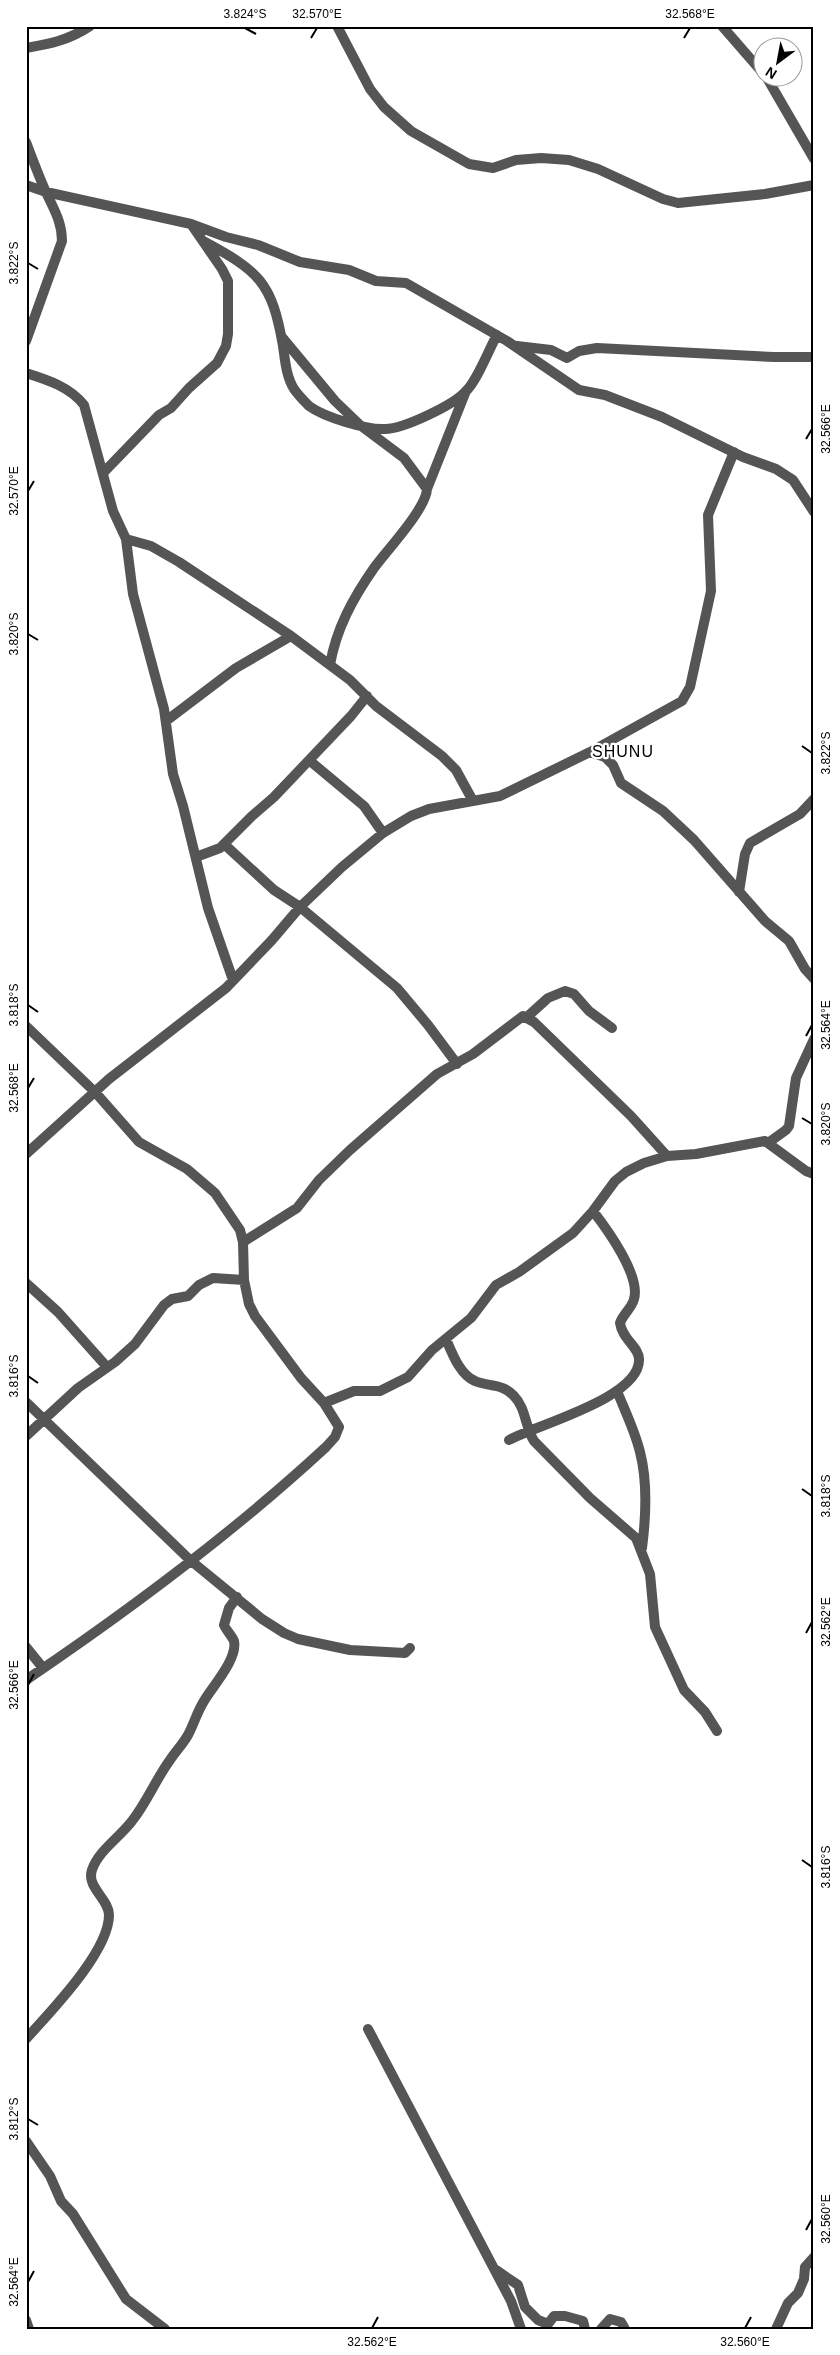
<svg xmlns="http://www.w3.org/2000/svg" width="840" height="2355" viewBox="0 0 840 2355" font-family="Helvetica,sans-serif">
  <rect width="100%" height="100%" fill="#fff"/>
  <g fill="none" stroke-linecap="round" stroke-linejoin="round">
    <path stroke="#555" stroke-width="10" d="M 337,26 L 370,89 L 384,107 L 411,131 L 469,164 L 493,168 L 516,160 L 541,158 L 569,160 L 598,169 L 663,199 L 678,203 L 765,194 L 814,185
      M 722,26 L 762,72
      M 26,48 C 50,44 69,40 90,26
      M 767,78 L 814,159
      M 26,142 C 32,158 38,174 45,190 C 53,208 62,221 62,241 L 26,341
      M 26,185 L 46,192 L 191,224 L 226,237 L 258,245 L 300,262 L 349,270 L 376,281 L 406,283 L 507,341 L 579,390 L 605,395 L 662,417 L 743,457 L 776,469 L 793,480 L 814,512
      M 203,241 C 259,271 272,282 283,346 C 285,360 286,376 294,389 C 298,395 304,401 309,406 C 324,417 366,430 385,429 C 403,429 454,405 466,391 C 477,381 489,349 497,335
      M 281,336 L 335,401 L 360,425 L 404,458 L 427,489 C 426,509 387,550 374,568 C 353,598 336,629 330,665
      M 517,346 L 551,350 L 567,358 L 579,351 L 597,348 L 774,357 L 814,357
      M 26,373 C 48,380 70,387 84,405 L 113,511 L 126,539 L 133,594 L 164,709 L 173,774 L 183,806 L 208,908 L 233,980
      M 104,472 L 159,415 L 171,408 L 189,388 L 217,363 L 226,346 L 228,334 L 228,281 L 222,269 L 191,224
      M 427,489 L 466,391
      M 126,539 L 151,546 L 179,562 L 291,636 L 350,680 L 376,706 L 442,756 L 456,770 L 473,801
      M 166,721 L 236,668 L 291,636
      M 590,752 L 605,757 L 613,765 L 621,783 L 663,811 L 694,840 L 765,921 L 789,941 L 805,969 L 814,979
      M 310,761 L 364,806 L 383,833
      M 224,844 L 274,890 L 300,907 L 397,988 L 428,1025 L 457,1064
      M 196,857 L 220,848 L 252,816 L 274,797 L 351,716 L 367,696
      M 739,892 L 745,854 L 750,843 L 800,814 L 814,799
      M 527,1017 L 548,998 L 565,991 L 574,994 L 589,1011 L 612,1028
      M 26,1026 L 95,1092 L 139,1142 L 187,1169 L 215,1193 L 240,1230 L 243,1242 L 244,1280 L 249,1304 L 255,1316 L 301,1378 L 324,1403 L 339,1427 L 335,1437 L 326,1447 C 233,1533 131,1609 26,1680
      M 768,1143 L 786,1130 L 789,1126 L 796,1078 L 814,1039
      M 26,1154 L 109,1079 L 226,988 L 272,940 L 300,907 L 342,867 L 383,833 L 411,816 L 429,809 L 500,796 L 590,752 L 682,701 L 690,687 L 711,591 L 708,515 L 734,452
      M 243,1242 L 297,1208 L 319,1180 L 350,1150 L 437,1074 L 473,1054 L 523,1016 L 534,1022 L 631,1116 L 667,1156
      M 26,1283 L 58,1312 L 107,1367
      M 446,1339 C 452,1353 460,1375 475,1381 C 489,1387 502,1383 514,1396 C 526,1408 525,1427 534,1441 L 590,1498 L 636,1538 L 650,1574 L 655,1627 L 684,1690 L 705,1712 L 717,1731
      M 617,1391 C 625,1411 635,1431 640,1452 C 648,1483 646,1517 642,1548
      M 26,1402 L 190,1560 L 262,1619 L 284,1633 L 298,1639 L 350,1650 L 405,1653 L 410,1648
      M 324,1403 L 354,1391 L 380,1391 L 408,1377 L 432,1350 L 471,1318 L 496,1285 L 519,1272 L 573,1233 L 593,1211 L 615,1181 L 626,1172 L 644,1163 L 667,1156 L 696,1154 L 765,1141 L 806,1171 L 814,1174
      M 26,1436 L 78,1388 L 115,1362 L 135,1344 L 164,1305 L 172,1299 L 188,1296 L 199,1285 L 213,1278 L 244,1280
      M 509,1440 C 536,1425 641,1398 639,1359 C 639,1347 622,1339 620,1323 C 623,1314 632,1308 634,1299 C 641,1276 607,1229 593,1211
      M 26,1647 L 43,1668
      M 368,2029 L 511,2301 L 521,2329
      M 26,2039 C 50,2012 109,1952 109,1915 C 109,1899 86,1887 92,1870 C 98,1851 120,1837 132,1821 C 147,1802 156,1779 170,1760 C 176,1751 183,1744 188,1735 C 194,1724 197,1712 204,1701 C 212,1687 238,1659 234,1641 C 232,1636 226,1630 224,1625 L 229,1608 L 237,1597
      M 26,2141 L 50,2176 L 61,2201 L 73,2214 L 126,2299 L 165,2329
      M 496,2270 L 518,2285 L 525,2307 L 538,2320 L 548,2324 L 554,2316 L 565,2316 L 583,2321 L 585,2329
      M 26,2320 L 29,2329
      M 601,2329 L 610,2319 L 621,2322 L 625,2329
      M 776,2329 L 788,2303 L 798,2293 L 804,2279 L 805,2267 L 814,2257"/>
  </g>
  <path fill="none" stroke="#000" stroke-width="2" d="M 245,28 L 256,34M 311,38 L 317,28M 684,38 L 690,28M 28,263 L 38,269M 806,439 L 812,429M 28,491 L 34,481M 28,634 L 38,640M 802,746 L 812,753M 28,1005 L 38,1012M 806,1036 L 812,1025M 28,1088 L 34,1078M 802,1118 L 812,1124M 28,1376 L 38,1383M 802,1489 L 812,1496M 806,1633 L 812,1622M 28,1685 L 34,1674M 802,1860 L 812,1867M 28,2119 L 38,2125M 806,2230 L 812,2219M 28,2282 L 34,2271M 372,2328 L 378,2317M 745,2328 L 751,2317"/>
  <g text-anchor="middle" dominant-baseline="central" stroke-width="4.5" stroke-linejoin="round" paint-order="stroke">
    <g font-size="16" letter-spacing="1" fill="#000" stroke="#fff">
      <text x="623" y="751">SHUNU</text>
    </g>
  </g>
  <rect width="840" height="2355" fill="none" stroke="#ffffff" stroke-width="55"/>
  <g transform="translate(778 62) rotate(212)"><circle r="24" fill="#ffffff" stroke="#999999"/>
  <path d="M0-4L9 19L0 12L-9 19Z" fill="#000000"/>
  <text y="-8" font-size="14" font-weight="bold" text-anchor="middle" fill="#000000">N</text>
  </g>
  <rect x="28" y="28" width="784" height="2300" fill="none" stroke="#000" stroke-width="2"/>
  <g font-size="12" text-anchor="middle" fill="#000">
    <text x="245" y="18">3.824°S</text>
    <text x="317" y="18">32.570°E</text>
    <text x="690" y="18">32.568°E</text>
    <text transform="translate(14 263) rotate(-90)" y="4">3.822°S</text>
    <text transform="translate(826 429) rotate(-90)" y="4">32.566°E</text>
    <text transform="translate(14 491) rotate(-90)" y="4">32.570°E</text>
    <text transform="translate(14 634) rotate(-90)" y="4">3.820°S</text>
    <text transform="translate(826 753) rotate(-90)" y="4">3.822°S</text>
    <text transform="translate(14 1005) rotate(-90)" y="4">3.818°S</text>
    <text transform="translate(826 1025) rotate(-90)" y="4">32.564°E</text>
    <text transform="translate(14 1088) rotate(-90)" y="4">32.568°E</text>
    <text transform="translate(826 1124) rotate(-90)" y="4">3.820°S</text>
    <text transform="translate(14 1376) rotate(-90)" y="4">3.816°S</text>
    <text transform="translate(826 1496) rotate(-90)" y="4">3.818°S</text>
    <text transform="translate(826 1622) rotate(-90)" y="4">32.562°E</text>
    <text transform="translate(14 1685) rotate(-90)" y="4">32.566°E</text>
    <text transform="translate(826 1867) rotate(-90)" y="4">3.816°S</text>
    <text transform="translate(14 2119) rotate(-90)" y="4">3.812°S</text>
    <text transform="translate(826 2219) rotate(-90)" y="4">32.560°E</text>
    <text transform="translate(14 2282) rotate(-90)" y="4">32.564°E</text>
    <text x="372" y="2346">32.562°E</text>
    <text x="745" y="2346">32.560°E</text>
  </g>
</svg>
